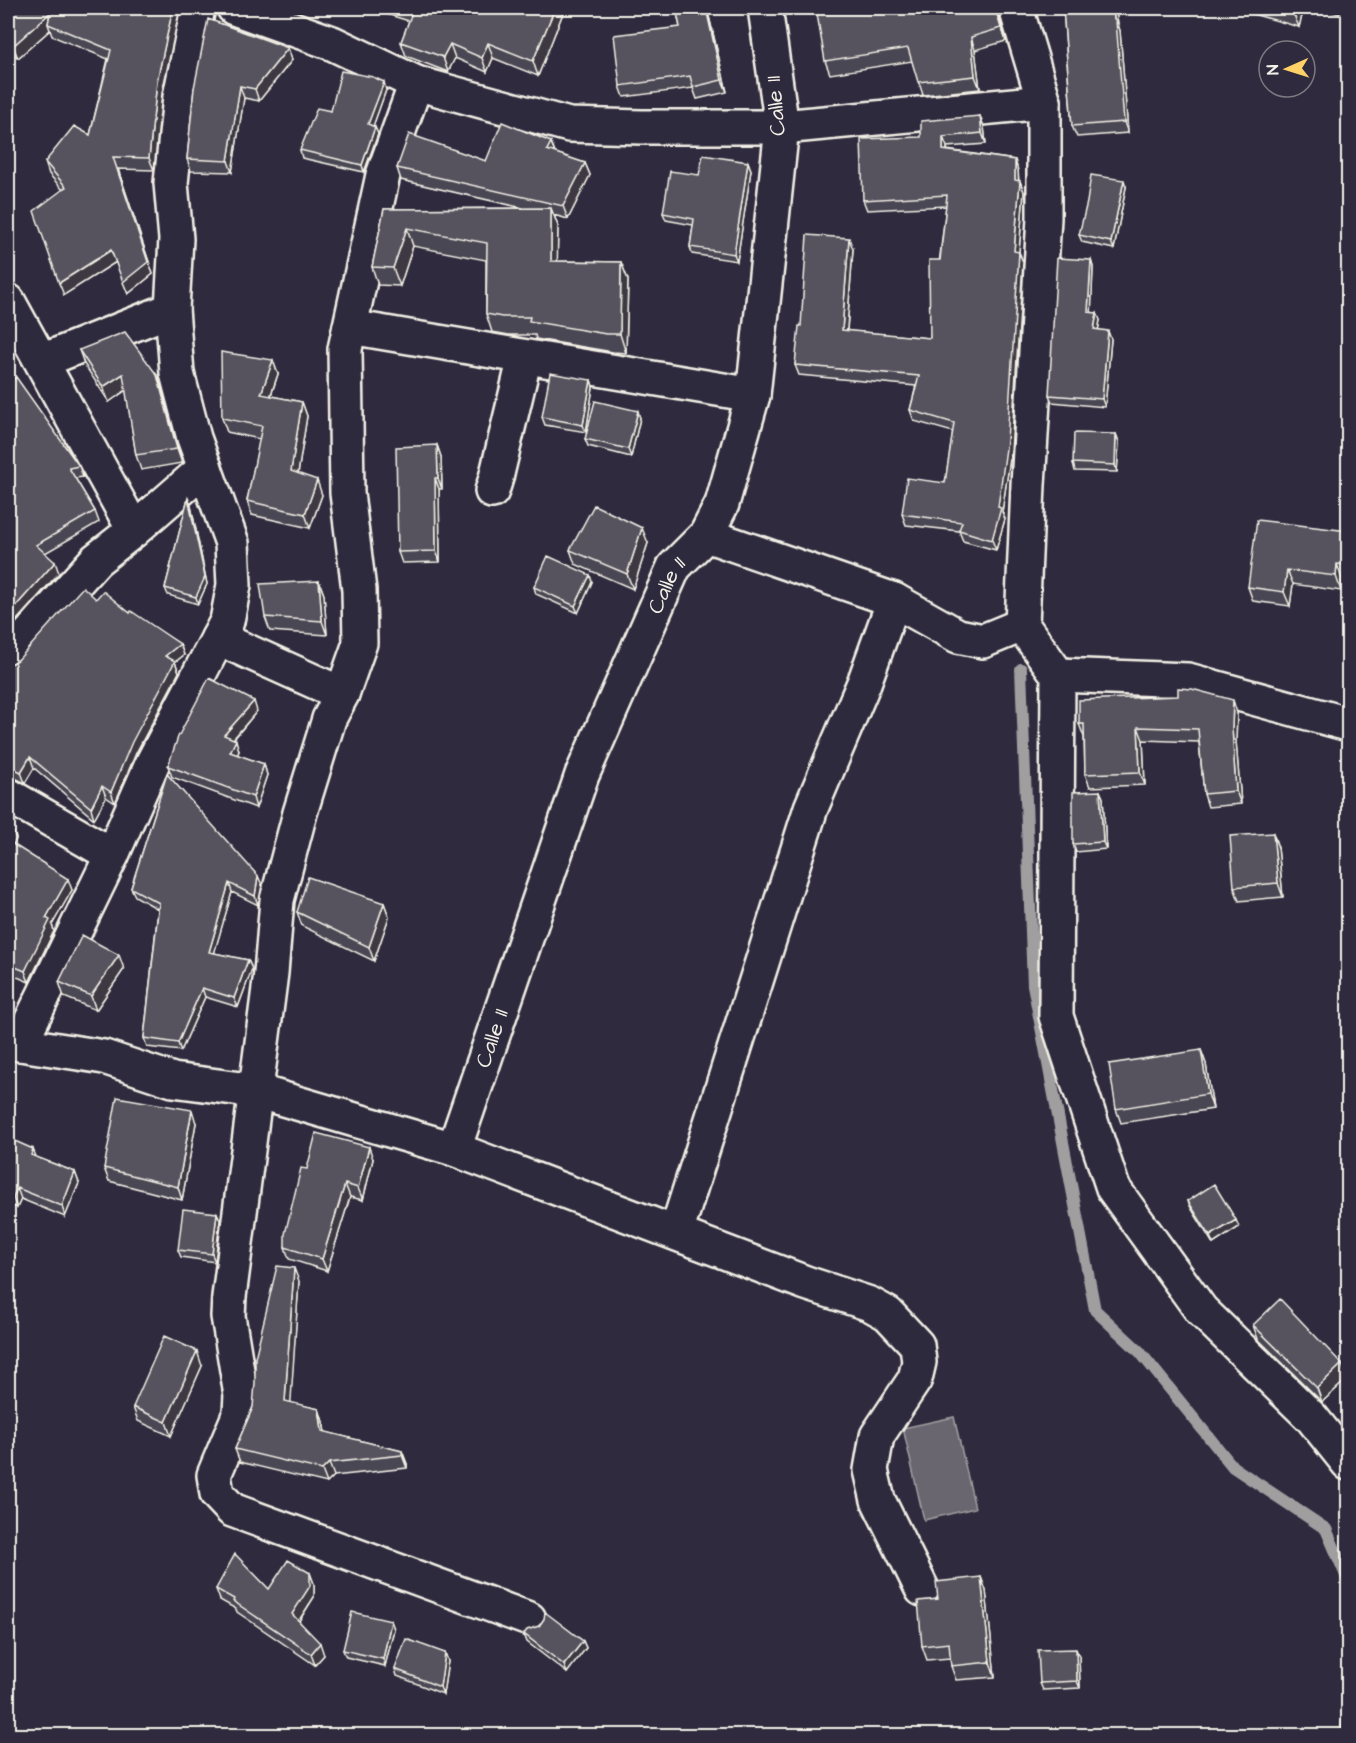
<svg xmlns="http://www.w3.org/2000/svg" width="1356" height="1743" viewBox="0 0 1356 1743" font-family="'Architects Daughter',sans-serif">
  <rect width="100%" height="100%" fill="#2f2a3d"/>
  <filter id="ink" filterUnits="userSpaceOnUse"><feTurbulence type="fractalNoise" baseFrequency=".0167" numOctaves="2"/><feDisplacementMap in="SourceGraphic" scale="12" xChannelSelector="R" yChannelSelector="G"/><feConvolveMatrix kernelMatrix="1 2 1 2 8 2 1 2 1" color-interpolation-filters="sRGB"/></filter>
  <g filter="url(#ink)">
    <path fill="#6a6670" stroke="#a19ea0" stroke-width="1.5" d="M 954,1417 L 975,1508 L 924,1520 L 903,1428 Z"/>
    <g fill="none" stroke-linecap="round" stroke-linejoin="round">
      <path stroke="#a19ea0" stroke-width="12" d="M 1021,669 L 1033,985 L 1095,1310 L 1140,1352 L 1233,1467 L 1326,1529 L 1348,1580
        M 1345,1736 L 1348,1714"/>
      <defs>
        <g id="minor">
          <path d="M 234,8 L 332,43 L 416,83 L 569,125 L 642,127 L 782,127 L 1044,102"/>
          <path d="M 1016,8 L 1044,102 L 1044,218 L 1028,485 L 1022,625 L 1058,675 L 1056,1016 L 1113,1188 L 1201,1310 L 1312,1418 L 1348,1463"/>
          <path d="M 416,83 L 383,175 L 345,349 L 347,493 L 359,590 L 360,643 L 342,694 L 329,719 L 300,813 L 277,900 L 271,973 L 229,1297 L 228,1316 L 241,1395 L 240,1413 L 214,1475 L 217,1494 L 232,1510 L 529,1619"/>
          <path d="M 8,301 L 134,530"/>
          <path d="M 350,327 L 753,395"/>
          <path d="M 42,361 L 172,309"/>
          <path d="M 492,491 L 496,478 L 525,357"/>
          <path d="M 706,535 L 894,600 L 958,636 L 983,641 L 1022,625"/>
          <path d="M 218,638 L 342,694"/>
          <path d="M 8,658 L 96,560 L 134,530 L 205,468"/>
          <path d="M 1058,675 L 1188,680 L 1348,724"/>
          <path d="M 8,795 L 112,855"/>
          <path d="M 8,1040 L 20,1044 L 112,855 L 153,762 L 227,621 L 234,585 L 232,543 L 194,438 L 177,373 L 172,309 L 176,239 L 171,183 L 180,97 L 198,8"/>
          <path d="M 20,1044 L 104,1057 L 173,1080 L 256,1091 L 454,1149 L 806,1283 L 870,1304 L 888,1314 L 917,1345 L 919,1362 L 915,1379 L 877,1436 L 871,1470 L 878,1500 L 922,1589"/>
          <path id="s1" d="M 454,1149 L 582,775 L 674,567 L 706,535 L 722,504 L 753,395 L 782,127 L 765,8"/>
          <path d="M 676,1233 L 811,808 L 864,683 L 894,600"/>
        </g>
      </defs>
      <use href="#minor" stroke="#f4f1e8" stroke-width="38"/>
      <use href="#minor" stroke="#2f2a3d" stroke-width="33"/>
    </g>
    <path fill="#4a4752" stroke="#f4f1e8" stroke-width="1.5" d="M 8,8 L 180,8 L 162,93 L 154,170 L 118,169 L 153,274 L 128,294 L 116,262 L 64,295 L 63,190 L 49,174 L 45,162 L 90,135 L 108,59 L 52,36 L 50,30 L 18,58 L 8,49 Z
      M 367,8 L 561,8 L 563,13 L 538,76 L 493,58 L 487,72 L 455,58 L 448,72 L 406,56 L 401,42 L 409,21 Z
      M 676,8 L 707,8 L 727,92 L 697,99 L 693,88 L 624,97 L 620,86 L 680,27 Z
      M 1063,8 L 1115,8 L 1118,24 L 1120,31 L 1128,133 L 1077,137 L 1072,126 Z
      M 1250,8 L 1304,8 L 1299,27 L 1253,14 Z
      M 1317,8 L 1348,8 L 1348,16 Z
      M 998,13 L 1006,41 L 975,50 L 980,89 L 923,95 L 912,61 L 830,74 L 825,61 Z
      M 288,48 L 292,60 L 259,101 L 244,98 L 232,172 L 191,171 L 187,159 L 194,88 Z
      M 386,90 L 373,126 L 378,134 L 364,172 L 302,158 L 300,150 L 331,111 Z
      M 980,116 L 984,127 L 986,144 L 947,147 L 947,150 L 1015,160 L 1018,171 L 1019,181 L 1020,181 L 1024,192 L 1019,252 L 1023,262 L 1011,452 L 1002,512 L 1005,519 L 996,550 L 963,541 L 959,531 L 906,525 L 902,514 L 945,483 L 953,432 L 914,421 L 910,410 L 916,386 L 799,375 L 795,365 L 801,326 L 853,249 L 847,331 L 930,338 L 946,206 L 867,210 L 863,200 L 921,137 Z
      M 551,142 L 555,153 L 585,163 L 590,175 L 568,219 L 554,215 L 558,226 L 557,261 L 621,262 L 628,280 L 626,353 L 613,352 L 536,339 L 535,335 L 509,335 L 492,332 L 486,314 L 486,260 L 413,246 L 400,286 L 378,285 L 372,267 L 384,209 L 523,208 L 401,180 L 397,168 L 486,161 Z
      M 748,162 L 751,170 L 737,261 L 692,254 L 690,247 L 693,225 L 666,220 L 663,213 L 699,175 Z
      M 1126,187 L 1114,249 L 1082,242 L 1079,235 Z
      M 1091,260 L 1093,267 L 1091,312 L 1100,320 L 1098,330 L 1111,339 L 1105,407 L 1052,402 L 1049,395 Z
      M 79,350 L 157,375 L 162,389 L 182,463 L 141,470 L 136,455 L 126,390 L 109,402 L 84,364 Z
      M 278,374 L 271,396 L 302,402 L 307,416 L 298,474 L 322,495 L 310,528 L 252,515 L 247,501 L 260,439 L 227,432 L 222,418 Z
      M 591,380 L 593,387 L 586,432 L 545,425 L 542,417 Z
      M 8,385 L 79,466 L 83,477 L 75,478 L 95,511 L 99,522 L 45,553 L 59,573 L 8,630 L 8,443 L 10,442 L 8,439 Z
      M 640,418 L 631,457 L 588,446 L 585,439 Z
      M 1116,434 L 1119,442 L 1117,472 L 1075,471 L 1073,463 Z
      M 437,445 L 441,457 L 442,489 L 439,489 L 440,562 L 402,563 L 398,552 Z
      M 188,498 L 191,506 L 207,584 L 198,604 L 168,595 L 165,588 Z
      M 1348,531 L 1348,579 L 1342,579 L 1341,591 L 1293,584 L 1290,606 L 1253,601 L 1248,587 Z
      M 648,543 L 633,589 L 575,564 L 570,550 Z
      M 319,581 L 324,595 L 327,635 L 270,631 L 265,617 Z
      M 592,582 L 578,613 L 536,594 L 534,587 Z
      M 96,599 L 130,613 L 180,644 L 184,655 L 175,662 L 179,672 L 136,753 L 115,803 L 106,797 L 94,819 L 34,768 L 25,783 L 17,779 L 8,776 L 8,665 L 9,665 L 18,660 Z
      M 257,711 L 234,739 L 239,751 L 237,755 L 264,764 L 267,775 L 256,808 L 172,777 L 168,766 Z
      M 1237,713 L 1236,741 L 1241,804 L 1208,807 L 1204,794 L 1199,742 L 1143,740 L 1145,785 L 1090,787 L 1085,774 L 1084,737 L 1079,724 Z
      M 167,774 L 262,885 L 258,905 L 232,892 L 214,953 L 248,960 L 252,969 L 238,1007 L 205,997 L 181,1051 L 147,1047 L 144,1038 L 158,909 L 135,896 L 131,888 Z
      M 1100,791 L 1103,798 L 1106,849 L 1076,852 L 1073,844 Z
      M 8,824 L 12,828 L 16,839 L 13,844 L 72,890 L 52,925 L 54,931 L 29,982 L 8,973 Z
      M 1273,833 L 1278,848 L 1283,897 L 1239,901 L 1234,887 Z
      M 384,903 L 389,917 L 374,961 L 302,926 L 297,912 Z
      M 124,969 L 96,1010 L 64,997 L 59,982 Z
      M 1201,1050 L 1206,1064 L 1213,1109 L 1121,1123 L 1116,1109 Z
      M 196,1123 L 182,1200 L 109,1181 L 104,1168 Z
      M 8,1138 L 36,1157 L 75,1172 L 79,1183 L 65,1217 L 21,1199 L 17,1208 L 8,1204 Z
      M 373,1159 L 363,1200 L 350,1197 L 327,1271 L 289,1259 L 285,1247 L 307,1169 Z
      M 1188,1201 L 1239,1227 L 1213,1244 L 1191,1208 Z
      M 217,1213 L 220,1220 L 215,1262 L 181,1257 L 178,1250 Z
      M 299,1281 L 290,1403 L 319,1409 L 323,1422 L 325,1432 L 402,1451 L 407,1464 L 407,1468 L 334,1476 L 327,1483 L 240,1462 L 235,1449 L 253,1407 Z
      M 1253,1325 L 1347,1379 L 1322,1402 L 1258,1339 Z
      M 202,1366 L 171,1436 L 138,1421 L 133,1407 Z
      M 310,1573 L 314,1584 L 314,1597 L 299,1621 L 324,1655 L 315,1665 L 237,1612 L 236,1609 L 220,1600 L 216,1589 L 269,1589 Z
      M 981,1577 L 986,1591 L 995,1677 L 956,1680 L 951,1666 L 950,1658 L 927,1660 L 922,1646 L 938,1599 Z
      M 544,1619 L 583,1641 L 586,1648 L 567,1673 L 527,1642 L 524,1634 L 539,1626 Z
      M 391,1621 L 394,1629 L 385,1666 L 346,1657 L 343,1650 Z
      M 445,1653 L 448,1661 L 443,1694 L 397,1676 L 395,1669 Z
      M 1079,1656 L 1080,1688 L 1043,1690 L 1040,1683 Z"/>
    <path fill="#3c3942" stroke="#f4f1e8" stroke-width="1.5" d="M 173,8 L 180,8 L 162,93 L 154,170 L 149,158 L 157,81 Z
      M 555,8 L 561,8 L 563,13 L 538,76 L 533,61 Z
      M 706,8 L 707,8 L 727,92 L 722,80 Z
      M 995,8 L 998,8 L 998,13 L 1006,41 Z
      M 1113,8 L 1115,8 L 1116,11 L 1118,24 L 1120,31 L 1128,133 L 1124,122 Z
      M 1297,8 L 1304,8 L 1299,27 L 1294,15 Z
      M 50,13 L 48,24 L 50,30 L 18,58 L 13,46 Z
      M 971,37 L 975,50 L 980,89 L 975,76 Z
      M 488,43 L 493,58 L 487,72 L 482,58 Z
      M 450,44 L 455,58 L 448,72 L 443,57 Z
      M 288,48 L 292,60 L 259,101 L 255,89 Z
      M 384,82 L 386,90 L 371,132 L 368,124 Z
      M 240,86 L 244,98 L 232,172 L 228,161 Z
      M 980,116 L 984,127 L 986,144 L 982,133 Z
      M 375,127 L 378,134 L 364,172 L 362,165 Z
      M 943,137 L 947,147 L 946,160 L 943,150 Z
      M 551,142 L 555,154 L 547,150 Z
      M 1015,160 L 1018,171 L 1019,191 L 1015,180 Z
      M 748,162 L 751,170 L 737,261 L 734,254 Z
      M 585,163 L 590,175 L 568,219 L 563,206 Z
      M 118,169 L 153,274 L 128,294 L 123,282 Z
      M 1124,180 L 1126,187 L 1114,249 L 1111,242 Z
      M 1020,181 L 1024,192 L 1018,262 L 1014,251 Z
      M 551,208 L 558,226 L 557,279 L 551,261 Z
      M 407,228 L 413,246 L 400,286 L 393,268 Z
      M 849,238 L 853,249 L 846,341 L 842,330 Z
      M 111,250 L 116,262 L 64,295 L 59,283 Z
      M 1019,252 L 1023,262 L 1011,452 L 1002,512 L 1005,519 L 996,550 L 992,540 L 998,507 Z
      M 1091,260 L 1093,267 L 1091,319 L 1088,312 Z
      M 621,262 L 628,280 L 626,353 L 620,334 Z
      M 1097,313 L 1100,320 L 1097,337 L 1094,329 Z
      M 1108,331 L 1111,339 L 1105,407 L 1102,399 Z
      M 273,360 L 278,374 L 266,409 L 261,394 Z
      M 123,374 L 129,388 L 109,402 L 103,387 Z
      M 157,375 L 162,389 L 182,463 L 177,449 Z
      M 591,380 L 593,387 L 586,432 L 583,425 Z
      M 302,402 L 307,416 L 296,486 L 291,471 Z
      M 638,411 L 640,418 L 631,457 L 628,449 Z
      M 1116,434 L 1119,442 L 1117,472 L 1115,465 Z
      M 437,445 L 441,457 L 442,489 L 438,478 Z
      M 435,478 L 439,489 L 440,562 L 436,551 Z
      M 317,480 L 322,495 L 310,528 L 305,514 Z
      M 188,498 L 191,506 L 207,584 L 198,604 L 196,597 Z
      M 642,528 L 648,543 L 633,589 L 627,574 Z
      M 55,562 L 59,573 L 8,630 L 8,615 Z
      M 1337,564 L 1342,579 L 1341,591 L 1336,576 Z
      M 1287,570 L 1293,584 L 1290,606 L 1284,592 Z
      M 590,575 L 592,582 L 578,613 L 575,606 Z
      M 319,581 L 324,595 L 327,635 L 322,621 Z
      M 180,644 L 184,655 L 175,662 L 179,672 L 136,753 L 115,803 L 111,792 L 165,656 Z
      M 1233,700 L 1237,713 L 1236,741 L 1241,804 L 1236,791 L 1232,728 Z
      M 254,701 L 257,711 L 228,745 L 224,735 Z
      M 1138,727 L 1143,740 L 1145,785 L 1140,772 Z
      M 236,740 L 239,751 L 234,763 L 230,752 Z
      M 30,757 L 34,768 L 25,783 L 21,772 Z
      M 264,764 L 267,775 L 256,808 L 253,797 Z
      M 102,786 L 106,797 L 94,819 L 91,808 Z
      M 1100,791 L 1103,798 L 1106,849 L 1103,842 Z
      M 12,828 L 16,839 L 10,851 L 8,845 L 8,836 Z
      M 1273,833 L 1278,848 L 1283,897 L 1278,883 Z
      M 258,876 L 262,885 L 258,905 L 255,896 Z
      M 68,879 L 72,890 L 52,925 L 54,931 L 29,982 L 25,971 L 46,918 Z
      M 229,883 L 232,892 L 212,961 L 209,952 Z
      M 384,903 L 389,917 L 374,961 L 369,947 Z
      M 119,955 L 124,969 L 96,1010 L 91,996 Z
      M 248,960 L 252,969 L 238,1007 L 234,998 Z
      M 202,988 L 205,997 L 181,1051 L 178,1043 Z
      M 1201,1050 L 1206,1064 L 1213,1109 L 1208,1094 Z
      M 192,1110 L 196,1123 L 182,1200 L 178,1187 Z
      M 369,1147 L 373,1159 L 363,1200 L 358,1188 Z
      M 33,1149 L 37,1159 L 31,1155 Z
      M 75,1172 L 79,1183 L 65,1217 L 62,1206 Z
      M 345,1184 L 350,1197 L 327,1271 L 322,1259 Z
      M 17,1188 L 21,1199 L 17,1208 L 13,1198 Z
      M 217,1213 L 220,1220 L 215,1262 L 212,1254 Z
      M 1236,1220 L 1239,1227 L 1213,1244 L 1210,1236 Z
      M 294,1268 L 299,1281 L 290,1414 L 285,1401 Z
      M 197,1351 L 202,1366 L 171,1436 L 166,1422 Z
      M 1342,1364 L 1347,1379 L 1322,1402 L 1317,1388 Z
      M 319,1409 L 323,1422 L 327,1444 L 322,1431 Z
      M 402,1451 L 407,1464 L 407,1468 L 402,1455 Z
      M 329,1463 L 334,1476 L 327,1483 L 322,1470 Z
      M 310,1573 L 314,1584 L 314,1597 L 296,1625 L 292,1614 Z
      M 981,1577 L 986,1591 L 995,1677 L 990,1662 Z
      M 391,1621 L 394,1629 L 385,1666 L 383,1659 Z
      M 583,1641 L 586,1648 L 567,1673 L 564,1665 Z
      M 320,1643 L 324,1655 L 315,1665 L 311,1654 Z
      M 1076,1649 L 1079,1656 L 1080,1688 L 1077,1681 Z
      M 445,1653 L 448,1661 L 443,1694 L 440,1687 Z"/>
    <path fill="#56525f" stroke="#f4f1e8" stroke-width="1.5" d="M 8,8 L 173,8 L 157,81 L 149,158 L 113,157 L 148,262 L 123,282 L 111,250 L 59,283 L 34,211 L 66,187 L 45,162 L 74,126 L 90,135 L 111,50 L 48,24 L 50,13 L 13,46 L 8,41 Z
      M 405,8 L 555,8 L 533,61 L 488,43 L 482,58 L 450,44 L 443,57 L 401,42 L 413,10 Z
      M 676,8 L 706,8 L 722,80 L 693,87 L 690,76 L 620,86 L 614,35 L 680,27 Z
      M 816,8 L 995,8 L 1001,28 L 971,37 L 975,76 L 918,82 L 908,48 L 825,61 Z
      M 1063,8 L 1113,8 L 1114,19 L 1116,20 L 1124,122 L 1072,126 Z
      M 1267,8 L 1297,8 L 1294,15 Z
      M 208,19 L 288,48 L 255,89 L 240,86 L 228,161 L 187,159 L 194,88 Z
      M 341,71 L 373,77 L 384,82 L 368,124 L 375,127 L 362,165 L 300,150 L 317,108 L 331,111 Z
      M 980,116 L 982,133 L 943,137 L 943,150 L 1015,160 L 1015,180 L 1020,181 L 1014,251 L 1019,252 L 1007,441 L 998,507 L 1001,508 L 992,540 L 959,530 L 962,522 L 902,514 L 907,478 L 945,483 L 954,423 L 910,410 L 919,376 L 795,365 L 799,326 L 801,326 L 807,235 L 849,238 L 842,330 L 930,338 L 929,260 L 940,260 L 947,195 L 863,200 L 861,139 L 921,137 L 921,121 Z
      M 502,122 L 551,142 L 547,150 L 585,163 L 563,206 L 397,168 L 409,134 L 486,161 Z
      M 703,155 L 748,162 L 734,254 L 690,247 L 694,219 L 663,213 L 670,171 L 699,175 Z
      M 1091,175 L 1124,180 L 1111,242 L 1079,235 L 1087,202 Z
      M 551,208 L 551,261 L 621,262 L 620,334 L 606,334 L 529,321 L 530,317 L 502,317 L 486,314 L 487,243 L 407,228 L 393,268 L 372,267 L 384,209 Z
      M 1057,258 L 1091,260 L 1088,312 L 1097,313 L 1094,329 L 1108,331 L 1102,399 L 1049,395 Z
      M 125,332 L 157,375 L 177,449 L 136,455 L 123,374 L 103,387 L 79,350 Z
      M 221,352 L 273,360 L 261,394 L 302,402 L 291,471 L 317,480 L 305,514 L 247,501 L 262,426 L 222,418 Z
      M 550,373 L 591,380 L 583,425 L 542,417 Z
      M 16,377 L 79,466 L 69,468 L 95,511 L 36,545 L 55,562 L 8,615 L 8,443 L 12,440 L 8,434 L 8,385 Z
      M 595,401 L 638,411 L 628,449 L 585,439 Z
      M 1074,433 L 1116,434 L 1115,465 L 1073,463 Z
      M 437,445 L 438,478 L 435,478 L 436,551 L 398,552 L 396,447 Z
      M 188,498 L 205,577 L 196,597 L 165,588 Z
      M 594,505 L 642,528 L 627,574 L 570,550 Z
      M 1257,520 L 1348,531 L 1348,565 L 1337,564 L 1336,576 L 1287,570 L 1284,592 L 1248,587 Z
      M 548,556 L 590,575 L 575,606 L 534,587 Z
      M 319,581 L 322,621 L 265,617 L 260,584 Z
      M 83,587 L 96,599 L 103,591 L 130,613 L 131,611 L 180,644 L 165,656 L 175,661 L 132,742 L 111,792 L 102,786 L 91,808 L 30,757 L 21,772 L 13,768 L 8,766 L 8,665 L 9,665 L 18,660 Z
      M 209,678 L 254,701 L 224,735 L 236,740 L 230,752 L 264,764 L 253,797 L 168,766 L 178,737 Z
      M 1178,688 L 1192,689 L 1233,700 L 1232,728 L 1236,791 L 1204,794 L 1198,729 L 1138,727 L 1140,772 L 1085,774 L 1084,724 L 1079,724 L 1079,700 L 1178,696 Z
      M 167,774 L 258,876 L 255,896 L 229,883 L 209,952 L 248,960 L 234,998 L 202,988 L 178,1043 L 144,1038 L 159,903 L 131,888 Z
      M 1100,791 L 1103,842 L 1073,844 L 1073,792 Z
      M 8,824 L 12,828 L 8,836 Z
      M 1273,833 L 1278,883 L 1234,887 L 1230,836 Z
      M 8,841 L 68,879 L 46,918 L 50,920 L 25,971 L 8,964 Z
      M 308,877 L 384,903 L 369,947 L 297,912 Z
      M 82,935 L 119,955 L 91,996 L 59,982 Z
      M 1201,1050 L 1208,1094 L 1116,1109 L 1109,1064 Z
      M 117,1097 L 192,1110 L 178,1187 L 104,1168 Z
      M 316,1133 L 369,1147 L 358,1188 L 345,1184 L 322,1259 L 285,1247 L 285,1234 L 301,1168 L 307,1169 Z
      M 8,1138 L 33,1149 L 31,1155 L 75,1172 L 62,1206 L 17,1188 L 13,1198 L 8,1195 Z
      M 1214,1184 L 1236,1220 L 1210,1236 L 1188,1201 Z
      M 183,1209 L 217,1213 L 212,1254 L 178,1250 Z
      M 277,1266 L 294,1268 L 285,1401 L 319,1409 L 322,1431 L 402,1451 L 402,1455 L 329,1463 L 322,1470 L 235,1449 L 253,1407 L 255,1383 L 255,1358 Z
      M 1280,1299 L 1342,1364 L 1317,1388 L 1253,1325 Z
      M 164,1336 L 197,1351 L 166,1422 L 133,1407 Z
      M 235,1554 L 269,1589 L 288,1560 L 310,1573 L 310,1586 L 292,1614 L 320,1643 L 311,1654 L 233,1601 L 234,1599 L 216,1589 Z
      M 981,1577 L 990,1662 L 951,1666 L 949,1643 L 922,1646 L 918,1601 L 938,1599 L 936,1582 Z
      M 352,1612 L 391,1621 L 383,1659 L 343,1650 Z
      M 545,1612 L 583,1641 L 564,1665 L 524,1634 L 527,1630 L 539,1626 L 544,1619 Z
      M 406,1639 L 445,1653 L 440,1687 L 395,1669 Z
      M 1076,1649 L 1077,1681 L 1040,1683 L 1038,1650 Z"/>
  </g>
  <g text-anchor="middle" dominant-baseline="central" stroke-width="6" stroke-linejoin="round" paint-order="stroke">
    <g font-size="22" fill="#f4f1e8" stroke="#2f2a3d">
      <text transform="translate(776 106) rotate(-95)">Calle 11</text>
      <text stroke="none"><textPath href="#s1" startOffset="603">Calle 11</textPath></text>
      <text stroke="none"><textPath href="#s1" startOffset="117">Calle 11</textPath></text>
    </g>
  </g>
  <rect width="1356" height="1743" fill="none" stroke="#2f2a3d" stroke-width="30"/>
  <rect x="15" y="15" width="1326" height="1713" fill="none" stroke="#f4f1e8" stroke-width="2" filter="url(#ink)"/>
  <g transform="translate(1287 69) rotate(267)"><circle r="28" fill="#2f2a3d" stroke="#7e7a81" stroke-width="1.5"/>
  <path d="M0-4.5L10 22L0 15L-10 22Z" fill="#ffd166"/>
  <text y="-9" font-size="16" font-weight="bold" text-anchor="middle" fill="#f4f1e8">N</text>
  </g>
</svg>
